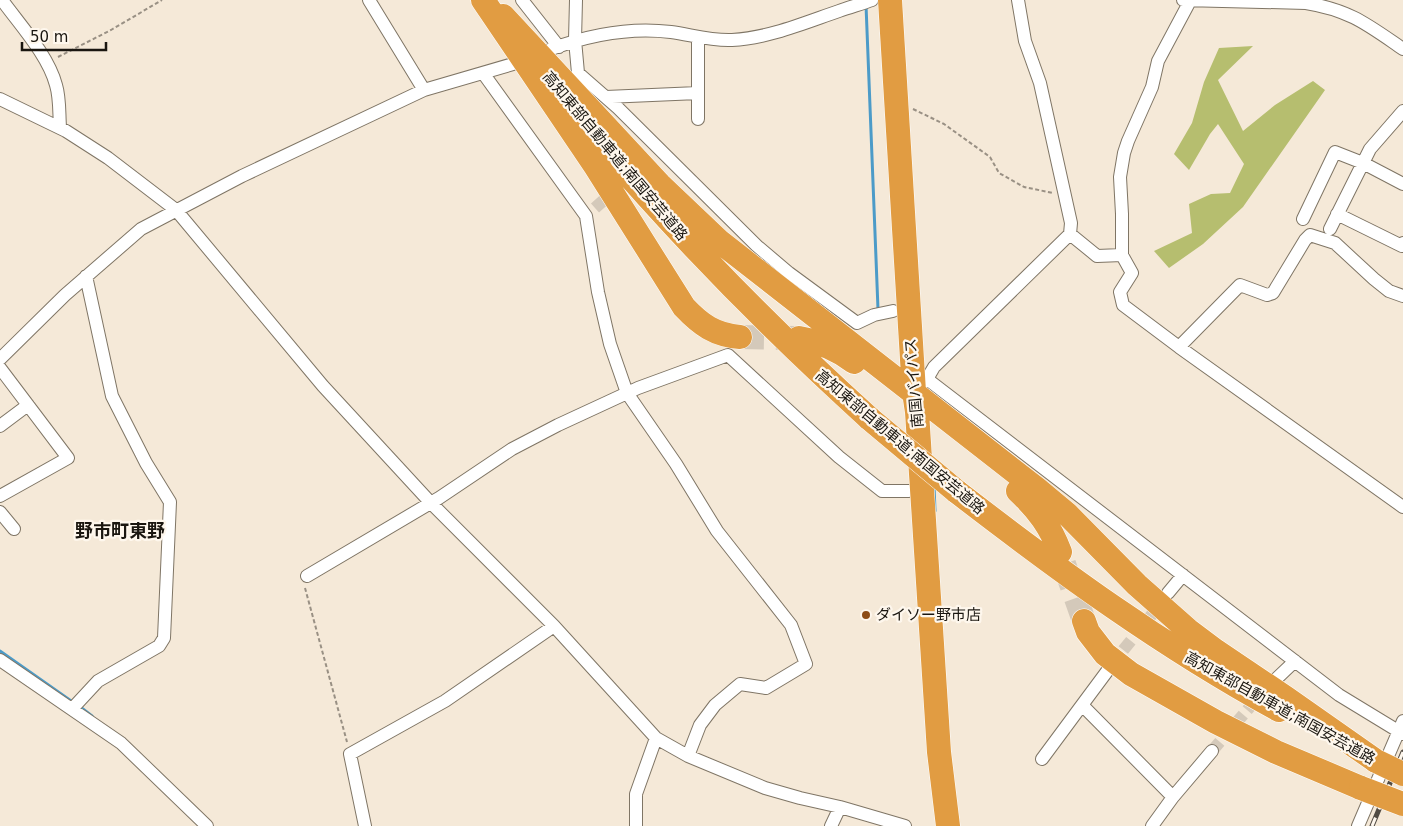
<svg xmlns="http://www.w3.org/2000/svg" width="1403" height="826" viewBox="0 0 1403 826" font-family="'DejaVu Sans','Noto Sans JP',sans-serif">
  <rect width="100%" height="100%" fill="#f5e9d8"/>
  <path fill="#b6be6f" d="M 1253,46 L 1218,80 L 1243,131 L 1275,105 L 1313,81 L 1325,90 L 1243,207 L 1203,244 L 1169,268 L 1154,251 L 1192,233 L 1189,204 L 1211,194 L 1230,193 L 1244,164 L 1218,124 L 1210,134 L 1189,170 L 1174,154 L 1192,123 L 1204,82 L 1219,48 Z"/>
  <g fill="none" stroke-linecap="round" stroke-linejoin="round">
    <path stroke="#4c9bc8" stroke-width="3" d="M 866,5 L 878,309
      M 934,485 L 935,511
      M 0,651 L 74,703
      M 79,706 L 92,716"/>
    <path stroke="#d4c9ba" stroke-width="12" stroke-dasharray="12 6" stroke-linecap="butt" d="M 595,208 L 616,189
      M 1112,664 L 1162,602
      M 1212,751 L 1261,694"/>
    <path stroke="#d4c9ba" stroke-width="24" stroke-dasharray="24 12" stroke-linecap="butt" d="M 740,337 L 797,338
      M 1064,564 L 1084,621"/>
    <defs>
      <path id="street" d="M 2,0 C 20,25 48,55 56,85 C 60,98 59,113 60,127
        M 369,0 L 424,90
        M 522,0 L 559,47
        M 576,0 L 575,40 L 578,73 L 618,108 L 757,246 L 789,273 L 857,323 L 874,315 L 893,311
        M 1018,0 L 1025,41 L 1040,83 L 1071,223 L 1070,234
        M 1183,0 L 1306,3 C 1350,10 1368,25 1403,49
        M 1190,1 L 1158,61 L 1152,87 L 1128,141 L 1124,153 L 1120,177 L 1122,214 L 1122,255 L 1132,273 L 1120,292 L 1123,305 L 1179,347 L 1403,507
        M 698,37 L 698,119
        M 551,49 C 589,35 631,27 671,32 C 692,35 711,41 732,40 C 769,38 804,23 839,11 C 850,7 861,4 872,0
        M 483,73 L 586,216 L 598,292 L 610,344 L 627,393 L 676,464 L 717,531 L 791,625 L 806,664 L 766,688 L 740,684 L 715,705 L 700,725 L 688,756
        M 606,97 L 698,93
        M 0,99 L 66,131 L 108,158 L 176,210 L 323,386 L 430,502 L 554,626 L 656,738 L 688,756 L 765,788 L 800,798 L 840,807 L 905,826
        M 1337,214 L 1402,246 L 1403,243
        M 1303,219 L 1335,152 L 1363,163 L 1403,184
        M 1330,229 L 1370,149 L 1403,111
        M 1179,347 L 1240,285 L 1267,295 L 1273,293 L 1305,240 L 1310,235 L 1335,243 L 1374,279 L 1389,291 L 1403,296
        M 0,359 L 65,295 L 141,229 L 242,176 L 424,90 L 513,64
        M 0,368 L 68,458 L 0,496
        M 927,379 L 934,367 L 1070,234 L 1097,256 L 1122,255
        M 914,392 L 927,379 L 1339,695 L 1403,734
        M 0,426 L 28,405
        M 0,512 L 14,529
        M 307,576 L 439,498 L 512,449 L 558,425 L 638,388 L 728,355 L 839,457 L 882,491 L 909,491
        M 1168,593 L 1183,575
        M 0,660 L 121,743 L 207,826
        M 1108,670 L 1082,705 L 1173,797 L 1152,826
        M 1272,683 L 1295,661
        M 72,709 L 98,681 L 159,646 L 164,638 L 170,502 L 146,463 L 112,396 L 86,276
        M 1042,759 L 1082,705
        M 1173,797 L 1212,751
        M 365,826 L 350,754 L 445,701 L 554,626
        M 636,826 L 636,794 L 656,738
        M 831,826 L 840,807
        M 1358,826 L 1403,721"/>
      <path id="highway" d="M 483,0 L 596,167 L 684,307 C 701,325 715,335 740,337
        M 890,0 L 914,392 L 917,412 L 939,752 L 948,826
        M 503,16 L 660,185 L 719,241 L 1037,489 L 1067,514 L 1137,585 L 1188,630 L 1216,651 L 1286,698 L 1376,761
        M 602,145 C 686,243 775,333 870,419
        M 799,338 C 820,342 837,349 854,362
        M 956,491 C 1061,572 1162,646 1279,710
        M 1018,491 C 1038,510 1050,526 1060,552
        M 1084,621 L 1088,632 L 1105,654 L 1131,674 L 1216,722 L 1276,752 L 1361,788"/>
    </defs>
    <use href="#street" stroke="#7f7565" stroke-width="14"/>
    <use href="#highway" stroke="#fff" stroke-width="25"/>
    <path stroke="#999084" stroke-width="2" stroke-dasharray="4 2.5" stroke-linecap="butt" d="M 58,57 L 111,30 L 162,0
      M 913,109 L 944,124 L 990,157 L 999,173 L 1024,187 L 1053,193
      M 305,588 L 347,742"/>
    <use href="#street" stroke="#fff" stroke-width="12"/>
    <use href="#highway" stroke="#e19c42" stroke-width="24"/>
    <defs>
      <path id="rail" d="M 1372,826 L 1403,752"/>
    </defs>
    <use href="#rail" stroke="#514b43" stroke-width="5"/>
    <use href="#rail" stroke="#fef7ed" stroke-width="3" stroke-dasharray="9" stroke-linecap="butt"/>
    <defs>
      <path id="highway-bridge" d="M 870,419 L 956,491
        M 1376,761 L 1403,774
        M 1361,788 L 1403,804"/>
    </defs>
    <use href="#highway-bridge" stroke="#fff" stroke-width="25" stroke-linecap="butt"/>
    <use href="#highway-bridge" stroke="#e19c42" stroke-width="24"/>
  </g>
  <circle fill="#8d4d17" stroke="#fef7ed" stroke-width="2" cx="866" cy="615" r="5"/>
  <g text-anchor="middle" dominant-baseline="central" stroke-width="4.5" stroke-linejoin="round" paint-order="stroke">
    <g font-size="15" fill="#1a1610" stroke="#fef7ed">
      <text transform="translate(615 156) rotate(50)">高知東部自動車道;南国安芸道路</text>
      <text transform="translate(914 383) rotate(-95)">南国バイパス</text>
      <text transform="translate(900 442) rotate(40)">高知東部自動車道;南国安芸道路</text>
      <text transform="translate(1280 708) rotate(29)">高知東部自動車道;南国安芸道路</text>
    </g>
    <g font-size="15" fill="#1a1610" stroke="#fef7ed" text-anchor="start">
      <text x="876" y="615">ダイソー野市店</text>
    </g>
    <g font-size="18" font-weight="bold" fill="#1a1610" stroke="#fef7ed">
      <text x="120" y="530">野市町東野</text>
    </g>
  </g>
  <path d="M22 42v8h84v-8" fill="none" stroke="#1a1610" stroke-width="2.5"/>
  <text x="30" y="42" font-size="15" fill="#1a1610" stroke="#fef7ed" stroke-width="4" paint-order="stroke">50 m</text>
</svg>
